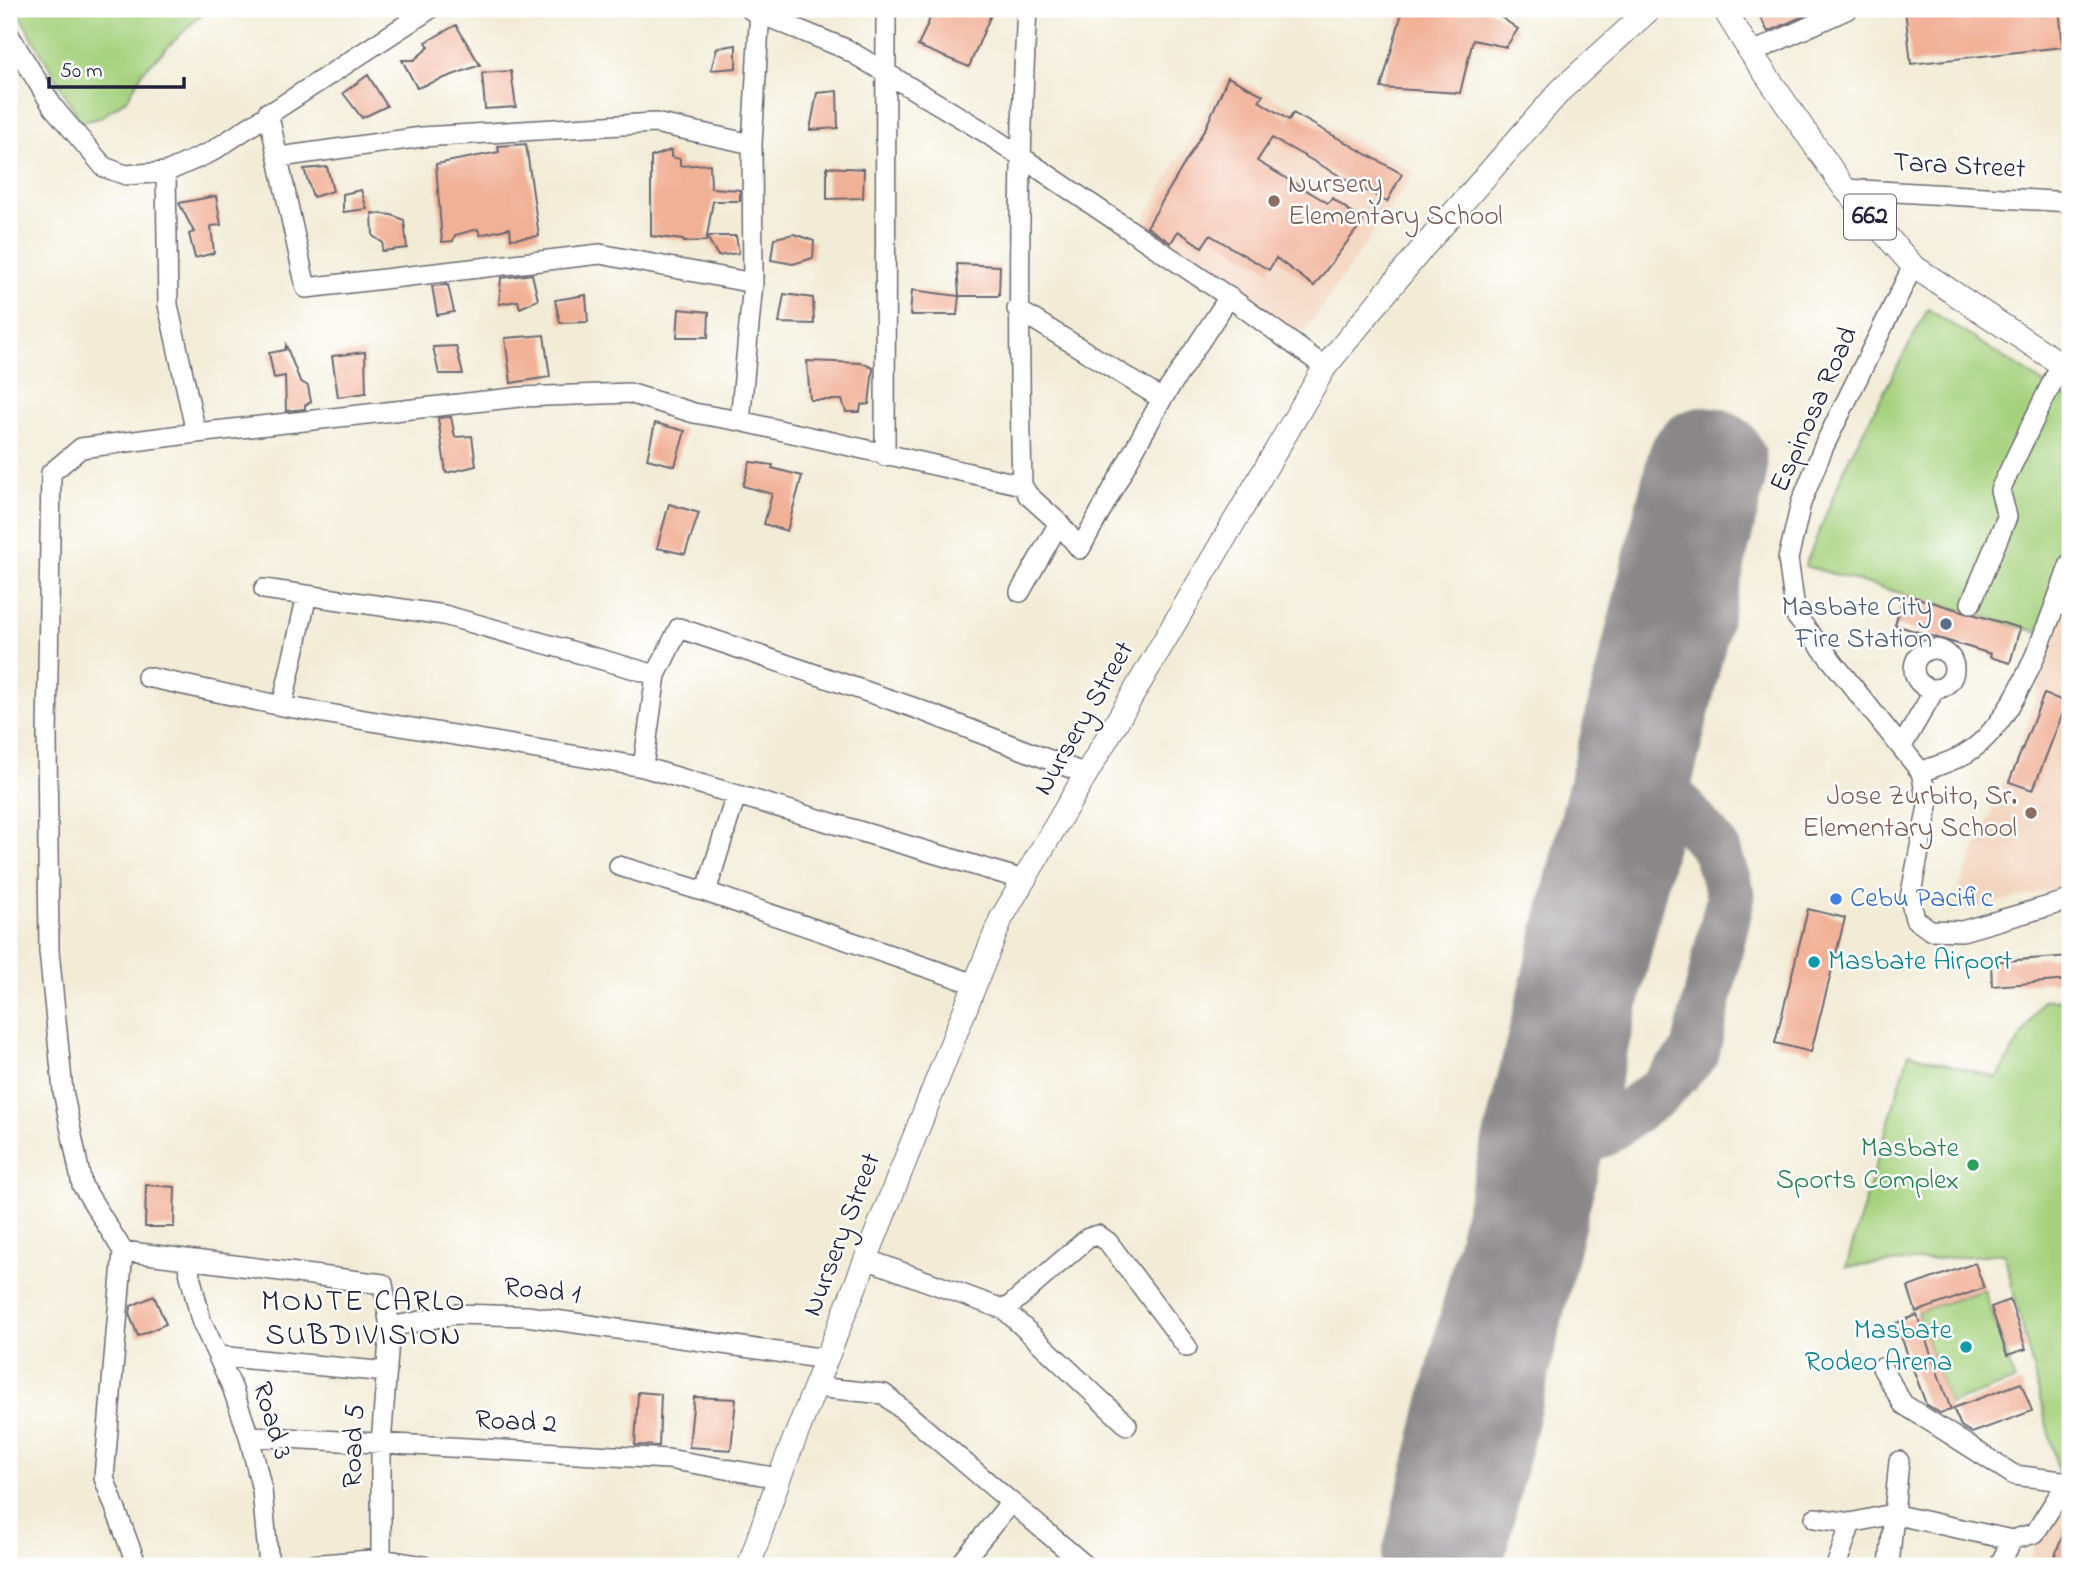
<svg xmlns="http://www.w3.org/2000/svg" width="2079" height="1575" viewBox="0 0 2079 1575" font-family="'Indie Flower',sans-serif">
  <rect width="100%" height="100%" fill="#fff"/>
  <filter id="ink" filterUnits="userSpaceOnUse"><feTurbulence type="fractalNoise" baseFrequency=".0143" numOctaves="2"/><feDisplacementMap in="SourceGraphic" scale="14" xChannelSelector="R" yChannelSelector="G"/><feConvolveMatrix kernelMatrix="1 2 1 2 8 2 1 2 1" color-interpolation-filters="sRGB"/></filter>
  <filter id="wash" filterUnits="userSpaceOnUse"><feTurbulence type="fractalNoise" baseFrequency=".00686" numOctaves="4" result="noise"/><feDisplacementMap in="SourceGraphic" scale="28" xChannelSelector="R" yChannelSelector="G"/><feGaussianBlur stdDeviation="1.57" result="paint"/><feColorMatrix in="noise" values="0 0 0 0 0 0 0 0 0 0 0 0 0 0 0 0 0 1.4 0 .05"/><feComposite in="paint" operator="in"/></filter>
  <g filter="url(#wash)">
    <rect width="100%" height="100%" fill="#f2ecd7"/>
    <path fill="#f3d4be" d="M 1227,73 L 1415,172 L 1299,340 L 1138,231 Z
      M 2070,585 L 2070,885 L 1948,914 L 2022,740 Z
      M 2070,1502 L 2070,1566 L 2026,1566 L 2036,1545 Z"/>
    <path fill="#a5d17d" stroke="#647a5c" stroke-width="2" d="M 16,9 L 207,9 L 143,71 L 128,98 L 100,118 L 81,122 Z
      M 1928,309 L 2070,400 L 2070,541 L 2038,632 L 1805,566 L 1848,460 Z
      M 2070,999 L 2070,1474 L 2059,1474 L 2004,1253 L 1846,1267 L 1909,1053 L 1997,1078 L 2043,1000 Z
      M 1984,1290 L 2015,1381 L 1949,1404 L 1917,1312 Z"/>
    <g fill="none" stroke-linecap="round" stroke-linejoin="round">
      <path stroke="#8a8789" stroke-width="49" d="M 1641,741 L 1670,796
        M 1555,1096 L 1577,1124 L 1602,1133
        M 1540,1157 L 1553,1147 L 1602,1133 L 1659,1092 L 1695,1053 L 1731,895 L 1715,848 L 1670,796 C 1653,790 1640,798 1625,807"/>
      <path stroke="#8a8789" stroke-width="121" d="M 1441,1566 L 1707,467"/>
    </g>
    <g id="blocks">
      <path fill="#f1b197" d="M 934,9 L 984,9 L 992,12 L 969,67 L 918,46 Z
        M 1403,9 L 1489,9 L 1518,29 L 1506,47 L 1473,40 L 1460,93 L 1381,88 Z
        M 1756,9 L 1819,9 L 1768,32 Z
        M 1905,9 L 2059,9 L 2063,47 L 1911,64 Z
        M 456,25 L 480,65 L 417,88 L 402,60 L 414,60 L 429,47 L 426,42 Z
        M 736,45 L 736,68 L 711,70 L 717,48 Z
        M 511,71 L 516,107 L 485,109 L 482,73 Z
        M 368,75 L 387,106 L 362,118 L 343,93 Z
        M 1228,77 L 1263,95 L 1259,101 L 1289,120 L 1293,113 L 1402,174 L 1387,202 L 1272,138 L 1257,161 L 1328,203 L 1332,198 L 1363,221 L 1314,286 L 1276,258 L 1269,270 L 1210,235 L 1202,247 L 1178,231 L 1171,243 L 1147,227 L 1206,127 Z
        M 837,91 L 838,128 L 810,130 L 817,93 Z
        M 526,144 L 539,236 L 511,239 L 510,228 L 480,235 L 478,229 L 455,235 L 453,241 L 442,242 L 436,164 L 499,152 L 498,146 Z
        M 671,150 L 671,157 L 680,159 L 680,166 L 710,164 L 711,188 L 740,190 L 740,201 L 713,201 L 707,236 L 736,236 L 739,253 L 718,256 L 707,237 L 706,241 L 684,242 L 683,240 L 651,236 L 651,157 Z
        M 327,167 L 333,191 L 313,197 L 304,169 Z
        M 827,167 L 864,169 L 863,198 L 827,199 Z
        M 361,190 L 367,209 L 343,212 L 343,194 Z
        M 216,196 L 221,225 L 211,226 L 214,253 L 195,258 L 189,234 L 194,232 L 179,203 Z
        M 372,213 L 392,215 L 404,220 L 407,248 L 382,251 L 383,243 L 373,236 Z
        M 794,234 L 814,241 L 813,258 L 793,264 L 771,260 L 774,238 Z
        M 957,264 L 1000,266 L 999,296 L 959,296 Z
        M 532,274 L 538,300 L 520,308 L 518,301 L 499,304 L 501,278 Z
        M 448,285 L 454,312 L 437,315 L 432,286 Z
        M 912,290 L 959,296 L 957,315 L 910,315 Z
        M 784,294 L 813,298 L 814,324 L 779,323 Z
        M 586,295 L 588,322 L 560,323 L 555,300 Z
        M 679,309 L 709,312 L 708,337 L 677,337 Z
        M 544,335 L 550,377 L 511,383 L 505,338 Z
        M 286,345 L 300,381 L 308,386 L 311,402 L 305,405 L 305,409 L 286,411 L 285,376 L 274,378 L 269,353 L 285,350 Z
        M 456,346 L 463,374 L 439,374 L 433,347 Z
        M 365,352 L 366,393 L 338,397 L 332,356 Z
        M 807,361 L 862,363 L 873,368 L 869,404 L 861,405 L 860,412 L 846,412 L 842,400 L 810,400 Z
        M 451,417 L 455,437 L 472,436 L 476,466 L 446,473 L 438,418 Z
        M 655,423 L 685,431 L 675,466 L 647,459 Z
        M 750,462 L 773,465 L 772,468 L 802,476 L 787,531 L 764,524 L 772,494 L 743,486 Z
        M 669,504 L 699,513 L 685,554 L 657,548 Z
        M 1904,594 L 2020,628 L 2010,663 L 1990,657 L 1991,654 L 1895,625 Z
        M 2044,694 L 2067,702 L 2033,790 L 2009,782 Z
        M 1808,909 L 1845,918 L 1811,1052 L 1775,1043 Z
        M 2070,956 L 2070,980 L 1992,986 L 1991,962 Z
        M 146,1185 L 175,1187 L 174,1227 L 145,1227 Z
        M 1975,1263 L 1984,1288 L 1916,1312 L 1908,1287 Z
        M 154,1296 L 166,1324 L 138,1336 L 130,1316 L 131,1306 Z
        M 2010,1300 L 2026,1349 L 2007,1355 L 1991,1307 Z
        M 1917,1315 L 1951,1410 L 1940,1413 L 1926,1404 L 1896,1323 Z
        M 2021,1383 L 2032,1411 L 1972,1433 L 1961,1426 L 1953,1408 Z
        M 638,1392 L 661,1394 L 659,1446 L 635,1445 Z
        M 694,1397 L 736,1399 L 731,1450 L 689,1447 Z
        M 2069,1519 L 2070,1566 L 2051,1566 Z"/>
    </g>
  </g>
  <g filter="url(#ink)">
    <use href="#blocks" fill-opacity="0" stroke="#6b6972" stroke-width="2"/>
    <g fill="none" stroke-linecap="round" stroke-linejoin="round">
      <defs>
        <path id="minor" d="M 751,10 L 846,49 L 983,131 L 1229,297 L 1325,367
          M 9,35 L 53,107 L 104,167 L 126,175 L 166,172 L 211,152 L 430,9
          M 1751,53 L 1848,9
          M 268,112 L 306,288 L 600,254 L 753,283 L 752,144 L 760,9
          M 280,157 L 422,137 L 655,123 L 752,144
          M 166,172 L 168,305 L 196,433 L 520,397 L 629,393 L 694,413 L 740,421
          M 1845,189 L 2070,202
          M 1913,266 L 1824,446 L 1801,503 L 1788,559 L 1796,616 L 1921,772 L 1928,806 L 1910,898 L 1915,919 L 1930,930 L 1962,931 L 2070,900
          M 753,283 L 740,421 L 1022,485 L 1028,495 L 1059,523 L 1020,592
          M 1017,309 L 1162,399 L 1080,549 L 1059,523
          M 1162,399 L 1229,297
          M 885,456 L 886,9
          M 1022,485 C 1018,326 1018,168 1027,9
          M 264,589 L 444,615 L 656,675 L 679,628 L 915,708 L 1086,774
          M 1971,603 L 2007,517 L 2000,490 L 2061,364
          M1914 669a20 20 0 1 1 40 0a20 20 0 1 1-40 0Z
          M 147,677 L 282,706 L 643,767 L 1024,880
          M 282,706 L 307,595
          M 1902,746 L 1935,689
          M 643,767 L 656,675
          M 1921,772 C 1935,766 1952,762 1965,754 C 2018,724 2049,619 2070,564
          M 619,866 L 706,892 L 975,984
          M 706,892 L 736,795
          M 123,1251 L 383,1284 L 390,1327 L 456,1314 L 527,1316 L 826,1359
          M 186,1259 L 201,1320 L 232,1387 L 249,1436 L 262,1490 L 269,1566
          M 866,1259 L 1005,1310 L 1127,1425
          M 1005,1310 L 1088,1238 L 1098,1235 L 1108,1242 L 1187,1347
          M 218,1356 L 387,1372
          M 1882,1368 L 1903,1404 L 2014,1475 L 2070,1482
          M 815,1387 L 884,1394 L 1086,1566
          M 249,1436 L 668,1459 L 779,1478
          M 1815,1518 L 1851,1523 L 1892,1514 L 2012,1540 L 2035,1533 L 2068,1481
          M 137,1566 L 104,1478 L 123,1251 L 82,1185 L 63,1091 L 49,951 L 47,738 L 51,473 L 81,448 L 196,433
          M 299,1566 L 382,1559 L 424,1566
          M 381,1566 L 381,1444 L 390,1327
          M 959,1566 L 1011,1502
          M 1836,1566 L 1851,1523
          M 1889,1566 L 1899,1461
          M 1999,1566 L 2012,1540"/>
        <path id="major" d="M 1724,9 L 1751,53 L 1845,189 L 1913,266 L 2070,370
          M 749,1566 L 779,1478 L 1001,919 L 1325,367 L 1421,250 L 1561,90 L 1650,9"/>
      </defs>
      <use href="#minor" stroke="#6b6972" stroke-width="22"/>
      <use href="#major" stroke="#6b6972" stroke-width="25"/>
      <use href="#minor" stroke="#fff" stroke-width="19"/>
      <use href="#major" stroke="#fff" stroke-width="23"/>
    </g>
  </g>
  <g fill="#8d6e63" stroke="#fff" stroke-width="2.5">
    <circle cx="1274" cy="201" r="7"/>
    <circle cx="2031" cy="813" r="7"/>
  </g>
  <circle fill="#5c6f8a" stroke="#fff" stroke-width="2.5" cx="1946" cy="624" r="7"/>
  <circle fill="#3f7fe0" stroke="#fff" stroke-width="2.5" cx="1836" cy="899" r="7"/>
  <g fill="#0f9aa8" stroke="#fff" stroke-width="2.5">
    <circle cx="1814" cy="962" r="7"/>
    <circle cx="1966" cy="1347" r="7"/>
  </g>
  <circle fill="#2e9e5b" stroke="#fff" stroke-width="2.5" cx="1973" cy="1165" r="7"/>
  <g text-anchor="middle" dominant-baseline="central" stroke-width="5" stroke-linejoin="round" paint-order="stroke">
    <rect fill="#fff" stroke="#646476" stroke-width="2" x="1844" y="194.5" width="52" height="45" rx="5"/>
    <g font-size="26" font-weight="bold" fill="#22223b">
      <text x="1870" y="217">662</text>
    </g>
    <g font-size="28" fill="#22223b" stroke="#fff">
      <text transform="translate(1959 167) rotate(3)">Tara Street</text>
      <text transform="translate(1815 410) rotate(-66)">Espinosa Road</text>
      <text transform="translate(1085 719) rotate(-60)">Nursery Street</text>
      <text transform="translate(843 1235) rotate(-69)">Nursery Street</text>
      <text transform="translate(542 1292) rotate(6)">Road 1</text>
      <text transform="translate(271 1421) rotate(73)">Road 3</text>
      <text transform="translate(516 1423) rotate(3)">Road 2</text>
      <text transform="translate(355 1446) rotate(-88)">Road 5</text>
    </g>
    <g font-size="28" fill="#785e54" stroke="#fff" text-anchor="start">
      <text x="1288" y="185">Nursery<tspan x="1288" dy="32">Elementary School</tspan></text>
      <text x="2017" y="797" text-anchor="end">Jose Zurbito, Sr.<tspan x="2017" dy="32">Elementary School</tspan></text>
    </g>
    <g font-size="28" fill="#4e5e75" stroke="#fff" text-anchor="end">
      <text x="1932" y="608">Masbate City<tspan x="1932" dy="32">Fire Station</tspan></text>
    </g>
    <g font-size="28" fill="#366cbe" stroke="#fff" text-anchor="start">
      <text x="1850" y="899">Cebu Pacific</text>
    </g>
    <g font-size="28" fill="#0d838f" stroke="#fff" text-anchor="start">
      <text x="1828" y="962">Masbate Airport</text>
      <text x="1952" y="1331" text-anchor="end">Masbate<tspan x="1952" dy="32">Rodeo Arena</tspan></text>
    </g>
    <g font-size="28" fill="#27864d" stroke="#fff" text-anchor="end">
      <text x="1959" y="1149">Masbate<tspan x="1959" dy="32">Sports Complex</tspan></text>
    </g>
    <g font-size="30" letter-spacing="2" fill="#22223b" stroke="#fff">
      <text x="364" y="1303">MONTE CARLO<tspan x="364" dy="34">SUBDIVISION</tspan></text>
    </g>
  </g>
  <rect width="2079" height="1575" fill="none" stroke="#fff" stroke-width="35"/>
  <path d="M49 77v10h135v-10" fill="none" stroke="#22223b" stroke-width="3.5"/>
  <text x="60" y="77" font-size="21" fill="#22223b" stroke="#ffffff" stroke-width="5" paint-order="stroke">50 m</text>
</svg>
